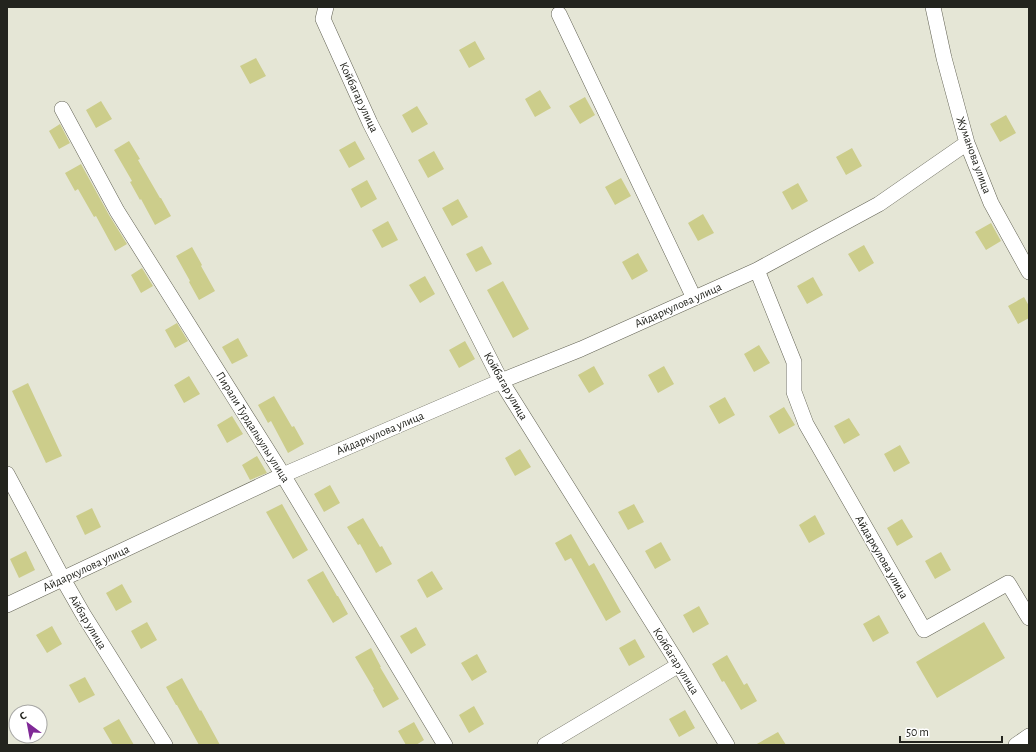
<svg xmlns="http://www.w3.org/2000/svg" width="1036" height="752" viewBox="0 0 1036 752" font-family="'Alegreya Sans',sans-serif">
  <rect width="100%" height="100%" fill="#e5e6d6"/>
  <path fill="#cccd8b" d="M 475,41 L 485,59 L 469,68 L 459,50 Z
    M 256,58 L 266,76 L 250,84 L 240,66 Z
    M 540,90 L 551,108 L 535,117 L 525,99 Z
    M 585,97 L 595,115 L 580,124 L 569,106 Z
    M 101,101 L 112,119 L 96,128 L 86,110 Z
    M 417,106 L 428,124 L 412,133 L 402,115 Z
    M 1006,115 L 1016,133 L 1000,142 L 990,124 Z
    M 60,124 L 70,143 L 59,149 L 49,131 Z
    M 129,141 L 140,159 L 138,160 L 160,198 L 161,198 L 171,216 L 155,225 L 141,199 L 140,200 L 130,182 L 132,181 L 114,150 Z
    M 355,141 L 365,159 L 349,168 L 339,150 Z
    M 852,148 L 862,166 L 846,175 L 836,157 Z
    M 434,151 L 444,169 L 428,178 L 418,160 Z
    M 81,164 L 109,215 L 127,244 L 115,251 L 96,216 L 94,217 L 78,189 L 75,191 L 65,173 Z
    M 621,178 L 631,196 L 615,205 L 605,187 Z
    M 367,180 L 377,199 L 361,208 L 351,189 Z
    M 798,183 L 808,201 L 792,210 L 782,192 Z
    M 458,199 L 468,217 L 452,226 L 442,208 Z
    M 703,214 L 714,233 L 698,241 L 688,223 Z
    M 388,221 L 398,240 L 382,248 L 372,230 Z
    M 991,223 L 1001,241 L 986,250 L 975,232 Z
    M 864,245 L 874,263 L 859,272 L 848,254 Z
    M 482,246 L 492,264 L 476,272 L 466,254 Z
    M 192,247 L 202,265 L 201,266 L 215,291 L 199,300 L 189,282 L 190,281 L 176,256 Z
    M 638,253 L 648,271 L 632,280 L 622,262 Z
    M 142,268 L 153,286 L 141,293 L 131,275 Z
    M 425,276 L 435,294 L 420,303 L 409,285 Z
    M 813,277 L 823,295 L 807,304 L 797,286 Z
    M 503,281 L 529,329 L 513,338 L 487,290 Z
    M 1024,297 L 1029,306 L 1029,318 L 1018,324 L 1008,306 Z
    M 177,323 L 188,341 L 175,348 L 165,330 Z
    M 238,338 L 248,356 L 232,364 L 222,347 Z
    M 465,341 L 475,359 L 459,368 L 449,350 Z
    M 759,345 L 770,363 L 754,372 L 744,354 Z
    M 594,366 L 604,384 L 589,393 L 578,375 Z
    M 664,366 L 674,384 L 658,393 L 648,375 Z
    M 189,376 L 200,394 L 184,403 L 174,385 Z
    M 28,383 L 62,456 L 46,463 L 12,391 Z
    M 274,396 L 292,427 L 294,426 L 304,444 L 288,453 L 271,421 L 268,423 L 258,405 Z
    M 725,397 L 735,415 L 719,424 L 709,406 Z
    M 784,407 L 795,425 L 779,434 L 769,416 Z
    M 232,416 L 243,434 L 227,443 L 217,425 Z
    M 849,418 L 860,435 L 844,444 L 834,426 Z
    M 900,445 L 910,463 L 894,472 L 884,454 Z
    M 520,449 L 531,467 L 515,476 L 505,458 Z
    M 257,456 L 267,473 L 250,480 L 242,465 Z
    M 330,485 L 340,503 L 324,512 L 314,494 Z
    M 282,504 L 308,550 L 293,559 L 266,512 Z
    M 634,504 L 644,522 L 628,530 L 618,512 Z
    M 92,508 L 101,527 L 85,535 L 76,516 Z
    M 815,515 L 825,534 L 809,543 L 799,525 Z
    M 363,518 L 380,547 L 382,546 L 392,564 L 376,573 L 360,544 L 358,545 L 347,527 Z
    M 902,519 L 913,537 L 897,546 L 887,528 Z
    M 571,534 L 589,566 L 594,563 L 621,612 L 606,621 L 571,558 L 565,561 L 555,543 Z
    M 661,542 L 671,560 L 655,569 L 645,551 Z
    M 26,551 L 35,570 L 19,578 L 10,559 Z
    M 941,552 L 951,570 L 935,579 L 925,561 Z
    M 323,571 L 337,596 L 338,596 L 348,614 L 333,623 L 307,580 Z
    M 432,571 L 443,589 L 427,598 L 417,580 Z
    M 122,584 L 132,602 L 116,611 L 106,593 Z
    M 699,606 L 709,624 L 693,633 L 683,615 Z
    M 879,615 L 889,633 L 873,642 L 863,624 Z
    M 147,622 L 157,640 L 141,649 L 131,631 Z
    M 984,622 L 1005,658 L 937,698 L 916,662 Z
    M 52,626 L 62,644 L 47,653 L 36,635 Z
    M 416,627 L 426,645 L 411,654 L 400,636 Z
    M 635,639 L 645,657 L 629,666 L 619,648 Z
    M 371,648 L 381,667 L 380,667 L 399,699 L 383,708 L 373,690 L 374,689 L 355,657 Z
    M 477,654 L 487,672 L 472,681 L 461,663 Z
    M 727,655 L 744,685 L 747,683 L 757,701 L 741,710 L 724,681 L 722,682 L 712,664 Z
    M 85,677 L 95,695 L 79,703 L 69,685 Z
    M 182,678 L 200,711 L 201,710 L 220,745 L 199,745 L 177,705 L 176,705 L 166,687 Z
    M 474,706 L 484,724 L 469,733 L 459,715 Z
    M 685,710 L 695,728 L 679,737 L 669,719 Z
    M 119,719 L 134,745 L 113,745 L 103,728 Z
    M 414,722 L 424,740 L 416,745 L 406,745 L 398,731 Z
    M 778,732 L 786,745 L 755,745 Z"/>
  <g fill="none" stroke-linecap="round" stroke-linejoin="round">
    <defs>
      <path id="street" d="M 326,7 L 323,19 L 370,123 L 501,381 L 679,665 L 727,745
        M 933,7 L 944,58 L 967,143 L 991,203 L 1029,272
        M 559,14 L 694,298
        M 62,109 L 117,211 L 283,475 L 445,745
        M 757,270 L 794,362 L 794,392 L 806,424 L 924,630 L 1008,583 L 1029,618
        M 7,474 L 63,579 L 83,614 L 165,745
        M 7,605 L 283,475 L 501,381 L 581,349 L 757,270 L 879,204 L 967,143
        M 545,745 L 679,665
        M 1016,745 L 1029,736"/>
    </defs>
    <use href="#street" stroke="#636355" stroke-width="16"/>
    <use href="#street" stroke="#fff" stroke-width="15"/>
  </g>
  <g text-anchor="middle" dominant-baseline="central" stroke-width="3" stroke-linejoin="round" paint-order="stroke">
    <g font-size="12" fill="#23241e" stroke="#fff">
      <text transform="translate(359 97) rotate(65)">Койбагар улица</text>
      <text transform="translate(974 155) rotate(70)">Жуманова улица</text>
      <text transform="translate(678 305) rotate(-24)">Айдаркулова улица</text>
      <text transform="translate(506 386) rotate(60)">Койбагар улица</text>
      <text transform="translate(253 427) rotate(58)">Пирали Турдалыулы улица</text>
      <text transform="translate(380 433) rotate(-23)">Айдаркулова улица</text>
      <text transform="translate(882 557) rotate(60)">Айдаркулова улица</text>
      <text transform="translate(86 568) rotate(-25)">Айдаркулова улица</text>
      <text transform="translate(88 622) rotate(59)">Айбар улица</text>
      <text transform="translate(676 661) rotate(58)">Койбагар улица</text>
    </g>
  </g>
  <rect width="1036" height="752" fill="none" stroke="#23241e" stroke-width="16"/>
  <g transform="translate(28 724) rotate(328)"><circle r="19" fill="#ffffff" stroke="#a7a7a5"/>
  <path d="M0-3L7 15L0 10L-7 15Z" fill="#802997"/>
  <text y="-6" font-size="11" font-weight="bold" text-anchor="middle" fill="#23241e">С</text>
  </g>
  <path d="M900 736v6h102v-6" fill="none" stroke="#23241e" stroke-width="2"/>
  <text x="906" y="736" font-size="12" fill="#23241e" stroke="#ffffff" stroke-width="3" paint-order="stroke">50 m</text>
</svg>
